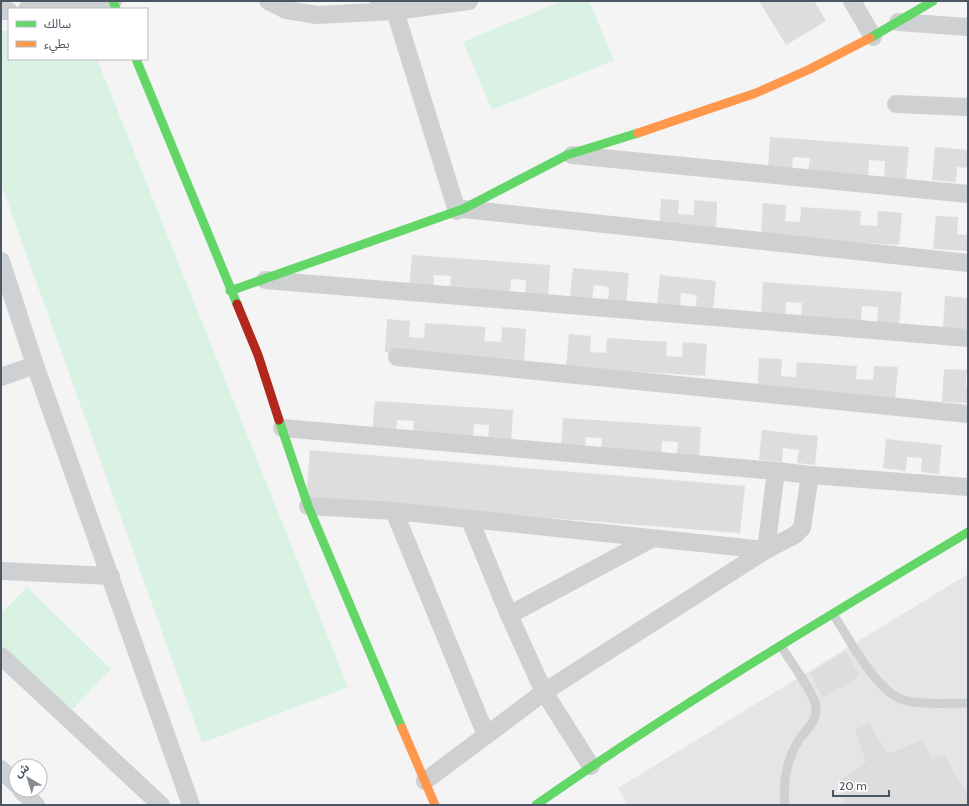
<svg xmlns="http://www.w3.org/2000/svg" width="969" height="806" viewBox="0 0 969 806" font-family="Cabin,'Noto Sans Arabic',sans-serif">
  <rect width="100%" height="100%" fill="#f4f4f4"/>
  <path fill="#e6e5e6" d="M 968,574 L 968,805 L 627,805 L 618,788 Z"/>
  <path fill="#d9f2e3" d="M 562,1 L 589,1 L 614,60 L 492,110 L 463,42 Z
    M 1,31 L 9,31 L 9,59 L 97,59 L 348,687 L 202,743 L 1,184 Z
    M 27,587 L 111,669 L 69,713 L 1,645 L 1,614 Z"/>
  <path fill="#ddddde" d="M 759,1 L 814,1 L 826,21 L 786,45 Z
    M 770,137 L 909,147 L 906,179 L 884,178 L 885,161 L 869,160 L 868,175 L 808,171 L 810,158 L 793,157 L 792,171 L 768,169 Z
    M 935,147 L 968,150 L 968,168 L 957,167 L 956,182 L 932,180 Z
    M 661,199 L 679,200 L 678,214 L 694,215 L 694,200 L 717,202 L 716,231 L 659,229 Z
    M 763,203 L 786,205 L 785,221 L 800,222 L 801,207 L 861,211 L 860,225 L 877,226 L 878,211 L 902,213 L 899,245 L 761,236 Z
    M 936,216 L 958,217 L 957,234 L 968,235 L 968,251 L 933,249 Z
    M 412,255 L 550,265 L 548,298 L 525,296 L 526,280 L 511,279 L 510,293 L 450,289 L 451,276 L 434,275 L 433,289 L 409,288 Z
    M 573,268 L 629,273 L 626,303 L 608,301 L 609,287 L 594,285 L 592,300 L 570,297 Z
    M 660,275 L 716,281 L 713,310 L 695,308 L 697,295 L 681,293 L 680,307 L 657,305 Z
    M 763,282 L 902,292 L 899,325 L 877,323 L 878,307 L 862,306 L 861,321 L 801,316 L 802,303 L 786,302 L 785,316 L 761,315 Z
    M 945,296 L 968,298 L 967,330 L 943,328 Z
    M 387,319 L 410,321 L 409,337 L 424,338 L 425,323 L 486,327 L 484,341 L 501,342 L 502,327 L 526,329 L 524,361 L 385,352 Z
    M 569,334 L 591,336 L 590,352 L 606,353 L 607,338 L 667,342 L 666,356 L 682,357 L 683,342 L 707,344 L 705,376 L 566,367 Z
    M 759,358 L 782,359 L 781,376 L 796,377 L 797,362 L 857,366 L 856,379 L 873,380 L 874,366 L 898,367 L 895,400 L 757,391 Z
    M 944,369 L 967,370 L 966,387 L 968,387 L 968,403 L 942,402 Z
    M 375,401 L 513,410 L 511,443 L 488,441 L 489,425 L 474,424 L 473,439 L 413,435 L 414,421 L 397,420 L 396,435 L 372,433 Z
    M 563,418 L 701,427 L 699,460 L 676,459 L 678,442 L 662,441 L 661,456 L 601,452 L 602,438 L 586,437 L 584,452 L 561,450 Z
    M 762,430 L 818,436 L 815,465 L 797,463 L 799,450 L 783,448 L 782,462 L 759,460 Z
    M 886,439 L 942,445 L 939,474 L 921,472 L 922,458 L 907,457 L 906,471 L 883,468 Z
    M 310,450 L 745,486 L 740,533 L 306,499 Z
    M 846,651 L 860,676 L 823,698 L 810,673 Z
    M 869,723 L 888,754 L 923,740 L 932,758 L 944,755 L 968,795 L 968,805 L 840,805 L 845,801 L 838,782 L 866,762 L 855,730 Z"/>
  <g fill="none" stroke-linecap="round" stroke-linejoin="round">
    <path stroke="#ced0d2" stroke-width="9" d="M 833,614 C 850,639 876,694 907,701 C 926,705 948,703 968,703
      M 781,646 C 789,660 814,692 816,707 C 817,724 804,730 797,743 C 786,762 783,784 785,805"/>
    <path stroke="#ced0d2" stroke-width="18" d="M 268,1 L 286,10 L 317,15 L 395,11 L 469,1
      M 379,1 L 395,11 L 457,211
      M 852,1 L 873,37
      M 27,9 L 113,1
      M 1,11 L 9,11
      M 898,22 L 968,27
      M 896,104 L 968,107
      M 572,155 L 968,194
      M 463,209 L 968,263
      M 1,261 L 35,365 L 191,805
      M 265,280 L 968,338
      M 397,357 L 968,414
      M 1,377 L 35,365
      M 282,428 L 776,471 L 810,475 L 968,487
      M 308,506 L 394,511 L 766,550 L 795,535 L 802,528 L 810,475
      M 394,511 L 486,735
      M 470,520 L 509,615 L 544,692 L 591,766
      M 1,571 L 111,576
      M 509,615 L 653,538
      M 1,656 L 161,805
      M 1,769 L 16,784
      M 425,781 L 544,692 L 766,550 L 776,471
      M 21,790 L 36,805"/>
    <path stroke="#63d668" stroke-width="9" d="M 113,1 L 116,9
      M 870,38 L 933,1
      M 136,59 L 237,304
      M 230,291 L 463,209 L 567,155 L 638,133
      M 279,420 L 308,506 L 402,728
      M 536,805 C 675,707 822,620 968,532"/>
    <path stroke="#ff974d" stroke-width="9" d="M 638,133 L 756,93 L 810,69 L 870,38
      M 402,728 L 435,805"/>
    <path stroke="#b3261e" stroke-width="9" d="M 237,304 L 258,355 L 279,420"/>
  </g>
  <rect width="969" height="806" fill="none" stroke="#4a5661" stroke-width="4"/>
  <rect x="8" y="8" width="140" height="52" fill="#ffffff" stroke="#b7bbc0"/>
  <rect x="16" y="21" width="20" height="6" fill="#63d668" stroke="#b7bbc0"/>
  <text x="44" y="28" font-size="12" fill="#4a5661">سالك</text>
  <rect x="16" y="41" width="20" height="6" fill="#ff974d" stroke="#b7bbc0"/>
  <text x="44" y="48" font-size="12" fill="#4a5661">بطيء</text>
  <g transform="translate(28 778) rotate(322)"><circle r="19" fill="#ffffff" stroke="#b7bbc0"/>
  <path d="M0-3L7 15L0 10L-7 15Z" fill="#868d94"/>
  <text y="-6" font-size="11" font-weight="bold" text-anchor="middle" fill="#4a5661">ش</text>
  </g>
  <path d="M833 790v6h56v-6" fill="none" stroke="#4a5661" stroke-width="2"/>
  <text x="839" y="790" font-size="12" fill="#4a5661" stroke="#ffffff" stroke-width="3" paint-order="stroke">20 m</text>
</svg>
